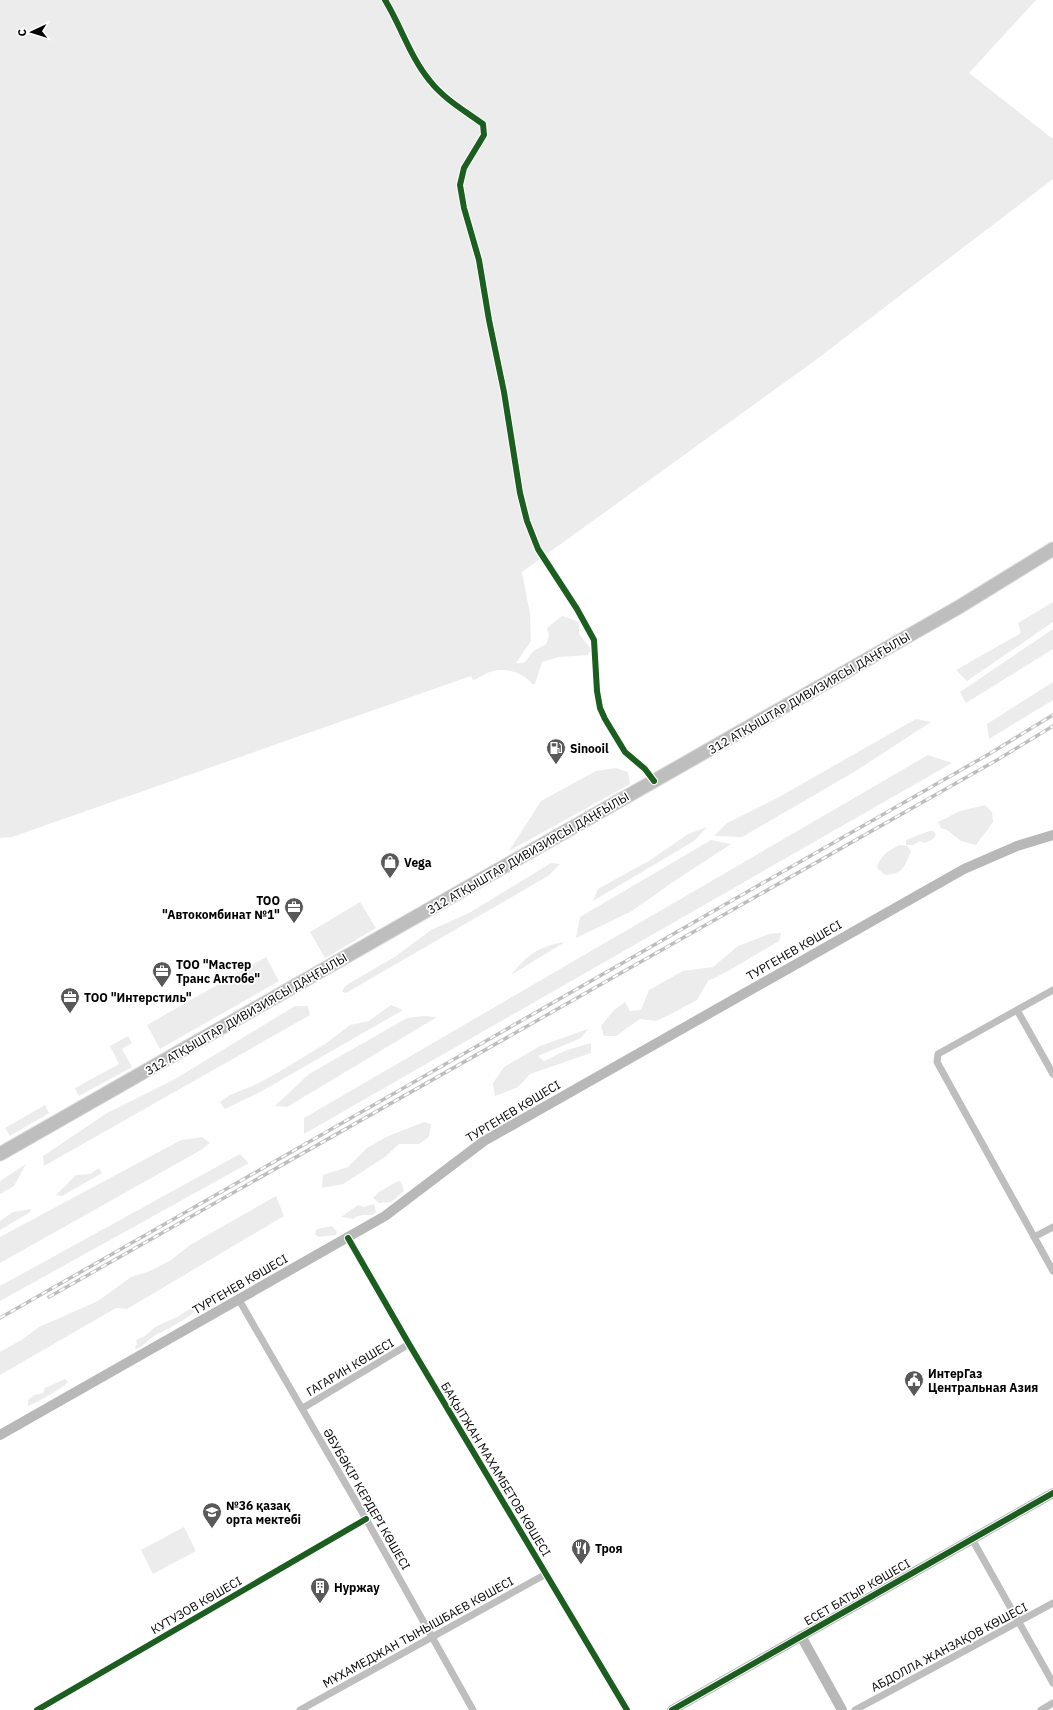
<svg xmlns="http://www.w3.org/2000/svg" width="1053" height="1710" viewBox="0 0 1053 1710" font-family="'IBM Plex Sans',sans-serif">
  <rect width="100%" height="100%" fill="#fff"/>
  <path fill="#ececec" d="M 0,0 L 1036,0 L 969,73 L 1053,139 L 1053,179 L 813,362 L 522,572 L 530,614 L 531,641 L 516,663 C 527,664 526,660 532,653 C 535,649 542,647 546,644 L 549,636 L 547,628 L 562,616 L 579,622 L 579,634 L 591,649 L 588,655 L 559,657 L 542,662 L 535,684 L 532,684 C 523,672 505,667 490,672 C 484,674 480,678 473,680 L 471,676 L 12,837 L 0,838 Z
    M 1053,602 L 1053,622 L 967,681 L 956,670 L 1021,633 L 1018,623 Z
    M 1053,629 L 1053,649 L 966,703 L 960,692 Z
    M 1053,682 L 1053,700 L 989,739 L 987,724 Z
    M 916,719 L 931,722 L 854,772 L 742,837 L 714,836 L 727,823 L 779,797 Z
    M 928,755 L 952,763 L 304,1134 L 304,1118 Z
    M 616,768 L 628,772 L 630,784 L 509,851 L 541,801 L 596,771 Z
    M 985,805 L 992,812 L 993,822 L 976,845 L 961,841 L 947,830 L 941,828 L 938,822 L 960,811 Z
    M 707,827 L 694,841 L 593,901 L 598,889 L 652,859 L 688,834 Z
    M 929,831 L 933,831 L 936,835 L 933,839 L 925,843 L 920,841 L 913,845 L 906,845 L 906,840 Z
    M 711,840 L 731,844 L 673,882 L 632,911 L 576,938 L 580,917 Z
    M 899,845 L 907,846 L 911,851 C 904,867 905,873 885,875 L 877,868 C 880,856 888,851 899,845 Z
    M 551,863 L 560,864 L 548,876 L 346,993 L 342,992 L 345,986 L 396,956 L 431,930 L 469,913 Z
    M 360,902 L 376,928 L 325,958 L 310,932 Z
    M 781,933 L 779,941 L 728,971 L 708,981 L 697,1000 L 671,1014 L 656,1021 L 640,1019 L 616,1036 L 604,1036 L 601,1026 L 614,1010 L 625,1002 L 630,1011 L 641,1010 L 649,990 L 683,971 L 713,967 L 738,946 L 769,934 Z
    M 565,942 L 511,975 C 527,955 539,946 565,942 Z
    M 266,957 L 279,981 L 160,1049 L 147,1025 Z
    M 391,1005 L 403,1010 L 262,1091 L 225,1109 L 220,1102 L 230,1095 L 257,1084 L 284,1069 L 328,1042 L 350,1025 L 369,1021 Z
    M 295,1006 L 308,1006 L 310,1015 L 44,1166 L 43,1156 L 107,1113 L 175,1079 Z
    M 423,1016 L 437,1017 L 287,1107 L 275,1106 L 309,1074 L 407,1018 Z
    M 588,1029 L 581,1038 L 538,1056 L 544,1061 L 567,1050 L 591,1043 L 591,1053 L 530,1074 L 518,1087 L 495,1096 L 493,1083 L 504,1067 L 540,1046 Z
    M 128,1036 L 132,1043 L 122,1049 L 132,1067 L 79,1096 L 75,1088 L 119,1064 L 110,1046 Z
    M 45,1105 L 49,1113 L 10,1136 L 5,1128 Z
    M 424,1122 L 431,1124 L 429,1137 L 419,1144 L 399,1144 L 385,1157 L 343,1184 L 322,1188 L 323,1175 L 348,1167 L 367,1148 L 386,1137 Z
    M 202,1137 L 210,1143 L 201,1150 L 0,1263 L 0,1237 L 181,1140 Z
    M 240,1154 L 249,1163 L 0,1301 L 0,1286 Z
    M 26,1164 L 14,1186 L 0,1194 L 0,1181 Z
    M 99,1168 L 102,1173 L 62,1196 L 56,1195 L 76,1175 L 90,1174 Z
    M 398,1181 L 401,1182 L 404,1191 L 391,1202 L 379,1203 L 373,1198 L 379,1192 Z
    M 276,1196 L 284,1216 L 127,1309 L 116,1308 L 0,1375 L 0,1352 L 23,1339 L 39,1327 L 98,1301 L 131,1277 L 150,1271 L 171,1260 L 190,1245 Z
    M 374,1204 L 376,1212 L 373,1215 L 363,1215 L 355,1217 L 354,1219 L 341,1217 L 358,1205 L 364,1207 Z
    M 31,1209 L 29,1213 L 0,1230 L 0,1221 L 13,1212 Z
    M 332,1226 L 337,1232 L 336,1235 L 318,1237 L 315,1234 L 316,1230 C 321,1227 326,1228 332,1226 Z
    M 193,1307 L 196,1309 C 190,1318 164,1331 154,1336 C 148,1340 144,1346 136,1349 L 135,1347 L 137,1344 L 136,1340 L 145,1336 L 155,1327 L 177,1317 Z
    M 65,1379 L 68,1382 C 64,1387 35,1404 28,1406 L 28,1400 L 34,1395 L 43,1393 L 45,1388 Z
    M 184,1527 L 196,1551 L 153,1574 L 141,1550 Z"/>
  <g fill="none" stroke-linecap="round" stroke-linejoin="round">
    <defs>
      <path id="highway" d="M 0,1154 L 959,607 L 1053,549"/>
    </defs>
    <use href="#highway" stroke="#dbdbdb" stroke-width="15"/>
    <path stroke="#bebebe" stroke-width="7" d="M 385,0 C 401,26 410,57 430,81 C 444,99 465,111 483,124 L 484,135 L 464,168 L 460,185 L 464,208 L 479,260 L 489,320 L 504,392 L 520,493 L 527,521 L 538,549 L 577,609 L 594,640 L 597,691 L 600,708 L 605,719 L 625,752 L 645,769 L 654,781
      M 1053,990 L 938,1054 L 937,1062 L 1053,1271
      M 1017,1010 L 1053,1074
      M 1034,1237 L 1053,1227
      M 348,1238 L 409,1344 L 627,1710
      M 239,1300 L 366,1519 L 473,1710
      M 303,1408 L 409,1344
      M 972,1539 L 1053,1683
      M 37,1710 L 366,1519
      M 300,1710 L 546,1574
      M 855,1710 L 1053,1603
      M 1041,1710 L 1053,1703"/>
    <path stroke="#b8b8b8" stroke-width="10" d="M 0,1435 L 385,1216 L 484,1141 L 964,869 L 1017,846 L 1053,835
      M 801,1636 L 842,1710
      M 672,1710 L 1053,1493"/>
    <use href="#highway" stroke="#bebebe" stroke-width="13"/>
    <defs>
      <path id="rail" d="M 49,1297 L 997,760 L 1053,726
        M 0,1318 L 989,754 L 1053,715"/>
    </defs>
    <use href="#rail" stroke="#bebebe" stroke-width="3.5"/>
    <use href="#rail" stroke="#fff" stroke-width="2" stroke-dasharray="6" stroke-linecap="butt"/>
    <defs>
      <path id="cycleway" d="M 385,0 C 401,26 410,57 430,81 C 444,99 465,111 483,124 L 484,135 L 464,168 L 460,185 L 464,208 L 479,260 L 489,320 L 504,392 L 520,493 L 527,521 L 538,549 L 577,609 L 594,640 L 597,691 L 600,708 L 605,719 L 625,752 L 645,769 L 654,781
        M 348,1238 L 409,1344 L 627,1710
        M 37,1710 L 366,1519
        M 672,1710 L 1053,1493"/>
    </defs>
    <use href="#cycleway" stroke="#fff" stroke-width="8"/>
    <use href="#cycleway" stroke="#1b5e20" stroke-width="6"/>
  </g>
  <defs>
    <symbol id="fuel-pin" viewBox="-11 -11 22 30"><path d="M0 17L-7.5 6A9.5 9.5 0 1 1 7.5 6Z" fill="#595959" stroke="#fff"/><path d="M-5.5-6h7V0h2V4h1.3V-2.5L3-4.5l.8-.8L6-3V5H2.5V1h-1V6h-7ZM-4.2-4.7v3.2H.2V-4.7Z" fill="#fff"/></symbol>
    <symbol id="shop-pin" viewBox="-11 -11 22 30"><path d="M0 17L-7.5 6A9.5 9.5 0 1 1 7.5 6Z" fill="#595959" stroke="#fff"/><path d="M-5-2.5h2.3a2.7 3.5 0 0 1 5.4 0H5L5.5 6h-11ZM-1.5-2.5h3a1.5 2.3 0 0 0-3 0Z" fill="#fff"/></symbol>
    <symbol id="office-pin" viewBox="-11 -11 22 30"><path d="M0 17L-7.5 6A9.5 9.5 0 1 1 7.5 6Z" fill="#595959" stroke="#fff"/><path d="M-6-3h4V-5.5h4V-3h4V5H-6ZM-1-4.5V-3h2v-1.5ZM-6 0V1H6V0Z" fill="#fff"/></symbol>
    <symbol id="civic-pin" viewBox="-11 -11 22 30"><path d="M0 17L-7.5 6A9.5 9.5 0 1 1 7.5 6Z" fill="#595959" stroke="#fff"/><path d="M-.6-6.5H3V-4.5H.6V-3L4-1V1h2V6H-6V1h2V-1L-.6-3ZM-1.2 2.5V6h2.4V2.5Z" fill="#fff"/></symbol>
    <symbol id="school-pin" viewBox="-11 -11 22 30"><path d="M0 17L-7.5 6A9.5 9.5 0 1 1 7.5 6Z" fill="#595959" stroke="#fff"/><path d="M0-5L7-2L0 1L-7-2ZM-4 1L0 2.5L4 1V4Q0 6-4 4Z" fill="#fff"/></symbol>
    <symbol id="restaurant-pin" viewBox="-11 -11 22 30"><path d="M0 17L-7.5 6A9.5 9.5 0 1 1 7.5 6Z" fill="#595959" stroke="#fff"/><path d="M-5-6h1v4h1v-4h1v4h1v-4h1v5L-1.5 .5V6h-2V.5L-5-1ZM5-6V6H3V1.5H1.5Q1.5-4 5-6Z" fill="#fff"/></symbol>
    <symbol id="building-pin" viewBox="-11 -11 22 30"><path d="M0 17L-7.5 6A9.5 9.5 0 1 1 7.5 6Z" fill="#595959" stroke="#fff"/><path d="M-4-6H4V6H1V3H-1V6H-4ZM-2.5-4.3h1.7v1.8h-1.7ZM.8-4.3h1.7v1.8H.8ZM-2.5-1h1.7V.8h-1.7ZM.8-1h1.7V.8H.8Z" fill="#fff"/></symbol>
  </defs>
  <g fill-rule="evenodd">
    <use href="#fuel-pin" x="545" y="737" width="22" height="30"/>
    <use href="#shop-pin" x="379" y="851" width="22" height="30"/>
    <use href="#office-pin" x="283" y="896" width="22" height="30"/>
    <use href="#office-pin" x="151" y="960" width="22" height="30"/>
    <use href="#office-pin" x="59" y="986" width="22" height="30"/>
    <use href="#civic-pin" x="903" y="1369" width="22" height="30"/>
    <use href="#school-pin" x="201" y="1501" width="22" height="30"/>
    <use href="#restaurant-pin" x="570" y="1537" width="22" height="30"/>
    <use href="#building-pin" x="309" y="1576" width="22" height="30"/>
  </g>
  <g text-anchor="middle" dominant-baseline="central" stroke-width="3.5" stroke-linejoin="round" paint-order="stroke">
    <g font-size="12" fill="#000" stroke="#fff">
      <text transform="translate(809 693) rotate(-30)">312 АТҚЫШТАР ДИВИЗИЯСЫ ДАҢҒЫЛЫ</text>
      <text transform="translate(528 853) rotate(-30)">312 АТҚЫШТАР ДИВИЗИЯСЫ ДАҢҒЫЛЫ</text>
      <text transform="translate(794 950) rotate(-30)">ТУРГЕНЕВ КӨШЕСІ</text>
      <text transform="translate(246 1014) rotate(-30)">312 АТҚЫШТАР ДИВИЗИЯСЫ ДАҢҒЫЛЫ</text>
      <text transform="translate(513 1111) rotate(-31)">ТУРГЕНЕВ КӨШЕСІ</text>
      <text transform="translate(240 1284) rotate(-30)">ТУРГЕНЕВ КӨШЕСІ</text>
      <text transform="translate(350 1367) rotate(-31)">ГАГАРИН КӨШЕСІ</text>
      <text transform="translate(496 1469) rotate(59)">БАҚЫТЖАН МАХАМБЕТОВ КӨШЕСІ</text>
      <text transform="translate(367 1499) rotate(60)">ӘБУБӘКІР КЕРДЕРІ КӨШЕСІ</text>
      <text transform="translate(857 1592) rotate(-30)">ЕСЕТ БАТЫР КӨШЕСІ</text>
      <text transform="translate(196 1605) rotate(-30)">КУТУЗОВ КӨШЕСІ</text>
      <text transform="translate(418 1632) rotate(-29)">МҰХАМЕДЖАН ТЫНЫШБАЕВ КӨШЕСІ</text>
      <text transform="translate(949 1647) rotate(-28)">АБДОЛЛА ЖАНЗАҚОВ КӨШЕСІ</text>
    </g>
    <g font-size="12" font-weight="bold" fill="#000" stroke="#fff" text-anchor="start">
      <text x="570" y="748">Sinooil</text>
      <text x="404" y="862">Vega</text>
      <text x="280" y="900" text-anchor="end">ТОО<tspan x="280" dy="14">"Автокомбинат №1"</tspan></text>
      <text x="176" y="964">ТОО "Мастер<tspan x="176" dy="14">Транс Актобе"</tspan></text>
      <text x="84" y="997">ТОО "Интерстиль"</text>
      <text x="928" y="1373">ИнтерГаз<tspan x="928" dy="14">Центральная Азия</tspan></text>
      <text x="226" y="1505">№36 қазақ<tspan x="226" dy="14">орта мектебі</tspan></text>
      <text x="595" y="1548">Троя</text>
      <text x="334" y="1587">Нуржау</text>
    </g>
  </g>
  <g transform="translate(32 32) rotate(266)" stroke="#ffffff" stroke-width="3" paint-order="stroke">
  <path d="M0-3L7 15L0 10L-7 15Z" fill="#000000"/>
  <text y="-6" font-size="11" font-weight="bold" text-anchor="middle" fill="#000000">С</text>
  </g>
</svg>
